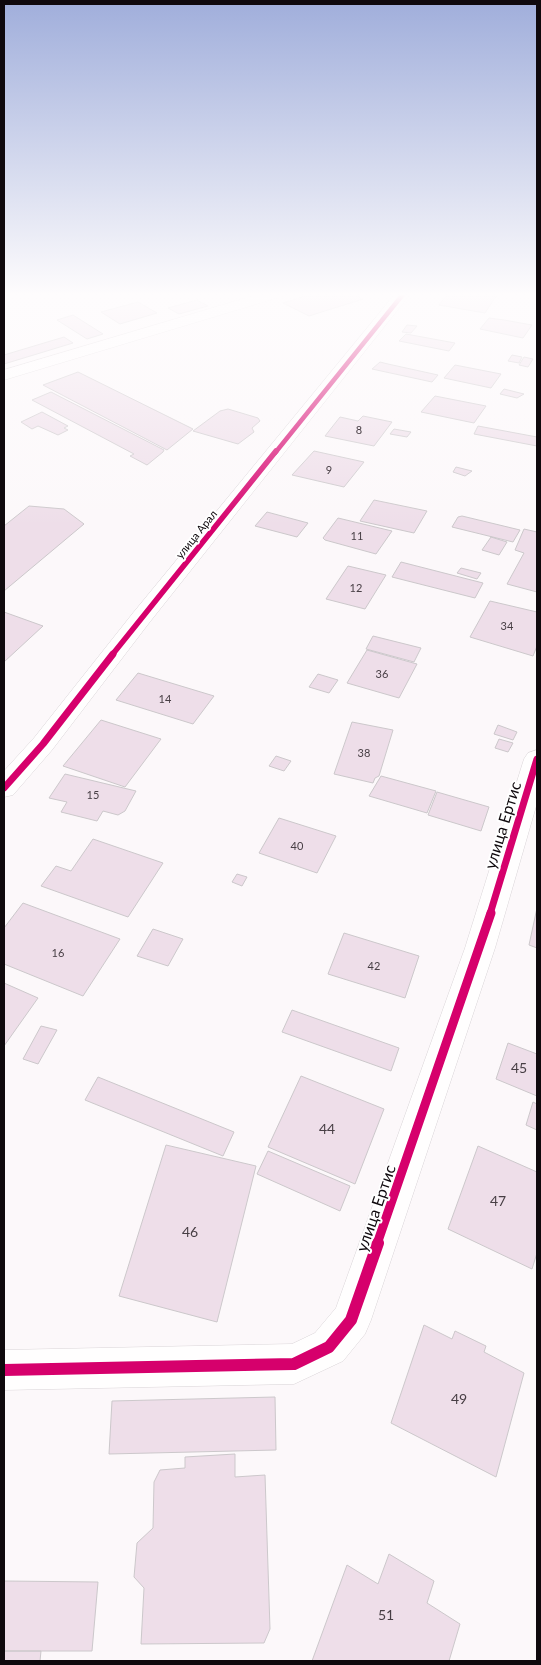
<svg xmlns="http://www.w3.org/2000/svg" width="541" height="1665" viewBox="0 0 541 1665" font-family="Lato,sans-serif">
  <rect width="100%" height="100%" fill="#fcf8fa"/>
  <path fill="#eedee9" stroke="#ccc8cb" d="M 315,293 L 350,293 L 363,299 L 309,316 L 283,303 Z
    M 448,293 L 498,293 L 485,313 L 439,305 Z
    M 197,300 L 208,306 L 179,314 L 168,308 Z
    M 138,302 L 157,313 L 120,324 L 101,312 Z
    M 73,315 L 103,334 L 87,339 L 57,320 Z
    M 489,318 L 504,320 L 532,325 L 523,338 L 480,329 Z
    M 407,325 L 417,326 L 411,333 L 402,332 Z
    M 406,334 L 455,343 L 449,351 L 399,341 Z
    M 64,337 L 73,343 L 4,364 L 4,355 Z
    M 512,355 L 522,357 L 519,363 L 508,361 Z
    M 524,357 L 533,359 L 528,367 L 519,365 Z
    M 380,362 L 388,364 L 438,375 L 432,382 L 372,369 Z
    M 455,365 L 501,374 L 491,388 L 444,378 Z
    M 78,372 L 193,429 L 167,450 L 43,385 Z
    M 504,389 L 524,394 L 517,398 L 500,394 Z
    M 51,392 L 164,450 L 163,452 L 147,465 L 130,456 L 134,454 L 32,400 Z
    M 435,396 L 486,406 L 474,423 L 421,412 Z
    M 228,409 L 258,418 L 260,421 L 252,428 L 254,432 L 238,444 L 193,431 L 220,411 Z
    M 42,412 L 68,426 L 64,428 L 68,430 L 58,435 L 38,426 L 32,429 L 21,422 Z
    M 363,416 L 392,422 L 374,446 L 325,436 L 340,417 L 358,421 Z
    M 478,426 L 537,437 L 537,446 L 474,434 Z
    M 394,429 L 411,432 L 407,437 L 390,434 Z
    M 314,451 L 364,462 L 344,487 L 292,475 Z
    M 456,467 L 472,471 L 465,476 L 453,472 Z
    M 374,500 L 427,511 L 414,533 L 360,521 Z
    M 29,506 L 64,509 L 84,524 L 4,591 L 4,526 Z
    M 267,512 L 308,523 L 297,537 L 255,526 Z
    M 462,516 L 520,530 L 513,542 L 452,527 L 458,517 Z
    M 338,518 L 392,531 L 376,554 L 325,540 L 323,538 Z
    M 524,529 L 537,532 L 537,592 L 507,584 L 524,553 L 515,550 Z
    M 491,537 L 507,542 L 499,555 L 482,550 Z
    M 401,562 L 483,583 L 475,598 L 392,577 Z
    M 348,566 L 386,575 L 365,609 L 326,599 Z
    M 461,568 L 481,573 L 477,579 L 457,573 Z
    M 490,601 L 537,612 L 537,646 L 533,656 L 470,637 Z
    M 4,612 L 43,626 L 4,662 Z
    M 373,636 L 421,648 L 414,662 L 366,649 Z
    M 367,650 L 417,664 L 399,698 L 347,683 Z
    M 138,673 L 214,696 L 193,724 L 116,700 Z
    M 318,674 L 338,680 L 329,693 L 309,687 Z
    M 101,720 L 161,739 L 125,787 L 63,766 Z
    M 352,722 L 393,730 L 379,776 L 375,778 L 373,783 L 334,774 Z
    M 498,725 L 517,732 L 513,740 L 494,734 Z
    M 499,739 L 513,743 L 508,752 L 495,748 Z
    M 276,756 L 291,761 L 284,771 L 269,766 Z
    M 65,774 L 136,791 L 125,811 L 118,815 L 103,811 L 97,821 L 61,812 L 67,802 L 49,798 Z
    M 381,776 L 436,791 L 427,813 L 369,796 Z
    M 437,792 L 489,807 L 481,831 L 428,815 Z
    M 279,818 L 336,836 L 317,873 L 259,853 Z
    M 93,839 L 163,863 L 128,917 L 41,886 L 56,866 L 71,871 Z
    M 237,874 L 247,877 L 242,886 L 232,882 Z
    M 23,903 L 120,939 L 83,996 L 4,964 L 4,928 Z
    M 537,908 L 537,948 L 529,945 Z
    M 153,929 L 183,939 L 168,966 L 137,956 Z
    M 344,933 L 419,956 L 405,998 L 328,974 Z
    M 4,983 L 38,998 L 4,1046 Z
    M 292,1010 L 399,1048 L 391,1071 L 282,1032 Z
    M 41,1026 L 57,1030 L 38,1064 L 23,1059 Z
    M 508,1043 L 537,1054 L 537,1096 L 496,1079 Z
    M 301,1076 L 384,1109 L 355,1184 L 268,1147 Z
    M 98,1077 L 234,1132 L 223,1156 L 85,1100 Z
    M 533,1102 L 537,1104 L 537,1130 L 526,1125 Z
    M 166,1145 L 256,1166 L 217,1322 L 119,1296 Z
    M 478,1146 L 537,1172 L 537,1253 L 532,1269 L 448,1229 Z
    M 268,1151 L 350,1186 L 340,1211 L 257,1174 Z
    M 424,1325 L 452,1339 L 455,1331 L 486,1346 L 484,1352 L 524,1373 L 496,1477 L 391,1423 Z
    M 275,1397 L 276,1450 L 109,1454 L 112,1401 Z
    M 235,1454 L 235,1477 L 265,1475 L 270,1629 L 264,1643 L 141,1644 L 144,1588 L 134,1577 L 137,1543 L 153,1528 L 154,1482 L 160,1470 L 185,1468 L 185,1457 Z
    M 389,1554 L 434,1581 L 427,1603 L 460,1624 L 449,1661 L 312,1661 L 347,1565 L 378,1584 Z
    M 4,1581 L 98,1582 L 92,1651 L 4,1651 Z
    M 4,1651 L 41,1651 L 40,1661 L 4,1661 Z"/>
  <g fill="none" stroke-linecap="round" stroke-linejoin="round">
    <defs>
      <path id="minor" d="M 263,293 L 285,293 L 283,296 L 4,380 L 4,370 Z
        M 396,293 L 411,293 L 149,623 L 52,750 L 13,795 L 4,797 L 4,771 L 34,738 L 133,613 Z
        M 537,750 L 537,803 L 495,948 L 371,1320 L 365,1334 L 343,1361 L 294,1384 L 4,1390 L 4,1350 L 292,1344 L 315,1333 L 336,1308 L 465,948 L 524,759 L 528,753 Z"/>
    </defs>
    <use href="#minor" stroke="#dad5d8" stroke-width="1"/>
    <use href="#minor" fill="#fffefe" fill-rule="evenodd"/>
    <defs>
      <path id="cycleway-far4" d="M 275,453 L 404,293"/>
      <path id="cycleway-far3" d="M 112,655 L 276,451"/>
      <path id="cycleway-far2" d="M 4,788 L 43,744 L 113,654
        M 490,914 L 537,759"/>
      <path id="cycleway-far1" d="M 377,1244 L 491,913"/>
      <path id="cycleway" d="M 4,1370 L 294,1364 L 329,1347 L 351,1320 L 378,1243"/>
    </defs>
    <use href="#cycleway-far4" stroke="#fff" stroke-width="6"/>
    <use href="#cycleway-far3" stroke="#fff" stroke-width="8"/>
    <use href="#cycleway-far2" stroke="#fff" stroke-width="10"/>
    <use href="#cycleway-far1" stroke="#fff" stroke-width="12"/>
    <use href="#cycleway" stroke="#fff" stroke-width="15"/>
    <use href="#cycleway-far4" stroke="#d6006c" stroke-width="4.5"/>
    <use href="#cycleway-far3" stroke="#d6006c" stroke-width="5.5"/>
    <use href="#cycleway-far2" stroke="#d6006c" stroke-width="7"/>
    <use href="#cycleway-far1" stroke="#d6006c" stroke-width="9"/>
    <use href="#cycleway" stroke="#d6006c" stroke-width="12"/>
  </g>
  <linearGradient id="sky" x2="0" y2="1"><stop stop-color="#a0aedb"/><stop offset="0.56" stop-color="#fefcfd"/><stop offset="1" stop-color="#fefcfd" stop-opacity="0"/></linearGradient>
  <rect width="541" height="526" fill="url(#sky)"/>
  <g text-anchor="middle" dominant-baseline="central" stroke-width="4" stroke-linejoin="round" paint-order="stroke">
    <g font-size="11" fill="#473e44">
      <text x="359" y="429">8</text>
      <text x="329" y="469">9</text>
      <text x="357" y="535">11</text>
      <text x="356" y="587">12</text>
      <text x="507" y="625">34</text>
      <text x="382" y="673">36</text>
      <text x="165" y="698">14</text>
      <text x="364" y="752">38</text>
      <text x="93" y="794">15</text>
      <text x="297" y="845">40</text>
      <text x="58" y="952">16</text>
      <text x="374" y="965">42</text>
    </g>
    <g font-size="11" fill="#0f090d" stroke="#fff">
      <text transform="translate(196 534) rotate(-51)">улица Арал</text>
    </g>
    <g font-size="14" fill="#473e44">
      <text x="519" y="1067">45</text>
      <text x="327" y="1128">44</text>
      <text x="498" y="1200">47</text>
      <text x="190" y="1231">46</text>
      <text x="459" y="1398">49</text>
      <text x="386" y="1614">51</text>
    </g>
    <g font-size="16" fill="#0f090d" stroke="#fff">
      <text transform="translate(502 825) rotate(-73)">улица Ертис</text>
      <text transform="translate(375 1208) rotate(-71)">улица Ертис</text>
    </g>
  </g>
  <rect width="541" height="1665" fill="none" stroke="#0f090d" stroke-width="10"/>
</svg>
